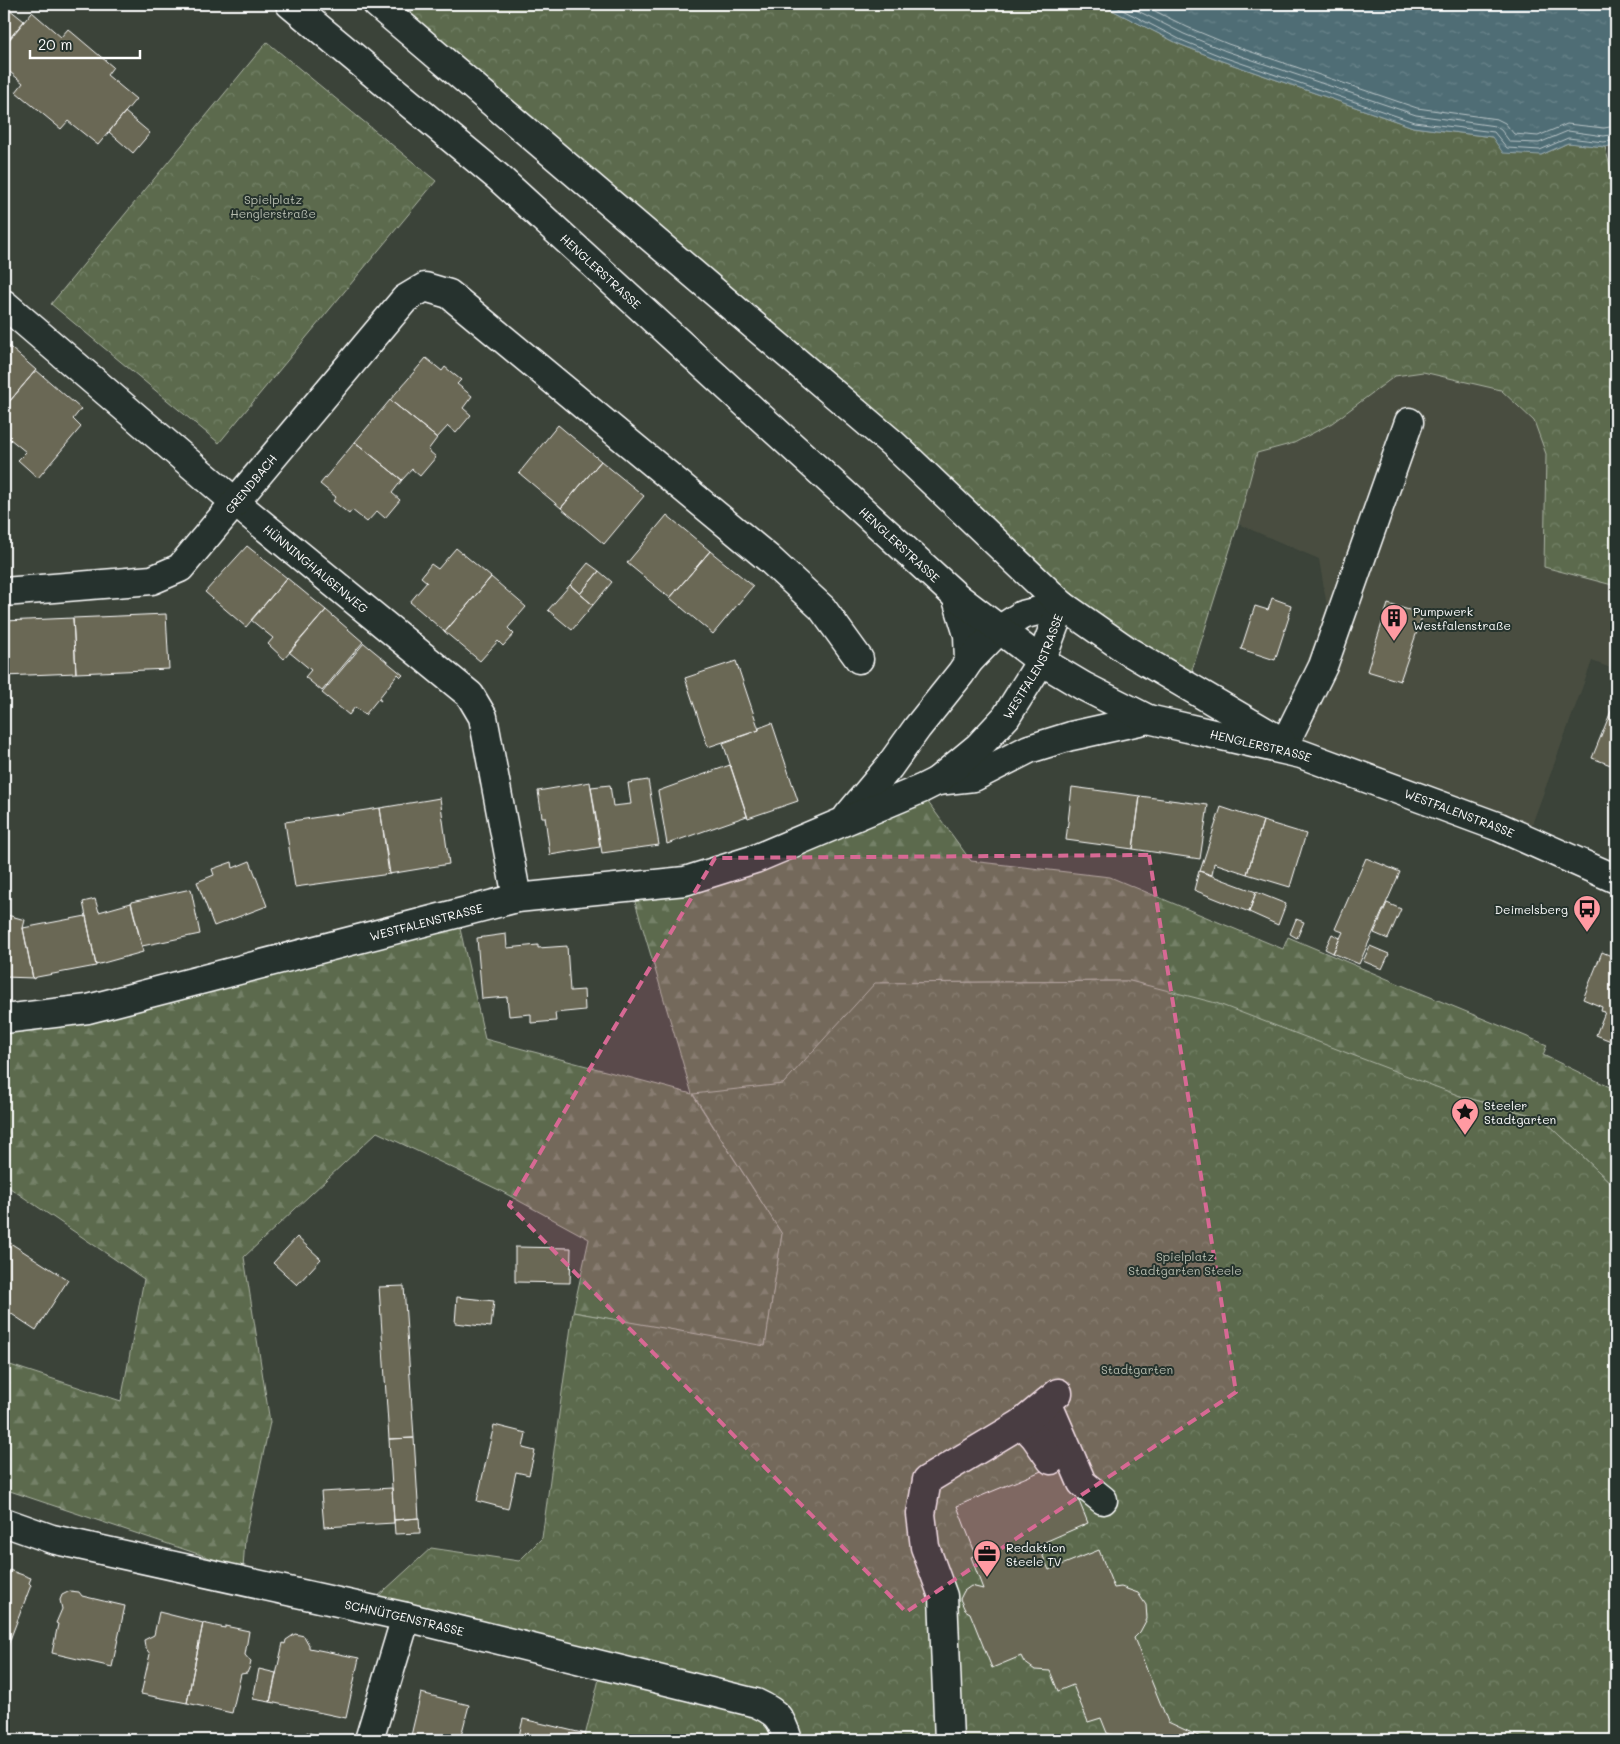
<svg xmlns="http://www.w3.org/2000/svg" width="1620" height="1744" viewBox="0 0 1620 1744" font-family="Mali,sans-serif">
  <defs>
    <pattern id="forest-firs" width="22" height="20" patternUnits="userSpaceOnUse" patternTransform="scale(1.25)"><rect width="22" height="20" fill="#5c6b4d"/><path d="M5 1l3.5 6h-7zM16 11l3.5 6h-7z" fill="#748168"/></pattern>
    <pattern id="park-crowns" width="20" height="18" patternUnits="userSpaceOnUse" patternTransform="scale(1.25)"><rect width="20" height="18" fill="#5c6b4d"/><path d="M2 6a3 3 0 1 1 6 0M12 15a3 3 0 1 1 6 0" fill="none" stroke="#748168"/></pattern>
    <pattern id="water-ripples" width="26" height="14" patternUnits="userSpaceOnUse" patternTransform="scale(1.25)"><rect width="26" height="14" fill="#4f6d75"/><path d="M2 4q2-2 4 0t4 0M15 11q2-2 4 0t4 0" fill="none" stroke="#69838a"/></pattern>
  </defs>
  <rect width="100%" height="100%" fill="#3b4339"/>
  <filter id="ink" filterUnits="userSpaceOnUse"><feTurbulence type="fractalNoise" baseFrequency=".02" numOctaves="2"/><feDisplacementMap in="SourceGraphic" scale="10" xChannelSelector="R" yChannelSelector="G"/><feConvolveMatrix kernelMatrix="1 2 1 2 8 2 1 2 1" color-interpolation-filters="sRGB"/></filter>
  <g filter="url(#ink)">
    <path fill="#494e41" d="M 1423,372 L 1501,390 L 1534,421 L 1546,454 L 1544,567 L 1616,586 L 1616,670 L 1592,661 L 1531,827 L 1302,746 L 1282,731 L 1327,606 L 1319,559 L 1238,524 L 1257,453 L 1294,443 L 1332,423 L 1395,376 Z"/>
    <path fill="url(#forest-firs)" stroke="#aeb5a6" d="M 922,794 L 971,861 L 1110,877 L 1283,949 L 1288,937 L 1411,989 L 1547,1045 L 1543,1055 L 1616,1090 L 1616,1188 L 1542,1118 L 1460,1096 L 1130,981 L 880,983 L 783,1084 L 693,1095 L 782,1234 L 765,1347 L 573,1312 L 589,1239 L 499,1190 L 377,1132 L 244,1257 L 270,1422 L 245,1539 L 243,1569 L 4,1489 L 4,1363 L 121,1401 L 144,1279 L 4,1184 L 4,1025 L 458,920 L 485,1039 L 692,1094 L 633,895 Z"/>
    <path fill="url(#park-crowns)" stroke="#aeb5a6" d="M 393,4 L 1100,4 L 1179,44 L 1222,61 L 1413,127 L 1492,137 L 1541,155 L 1568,143 L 1605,147 L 1616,189 L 1616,586 L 1544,567 L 1546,454 L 1534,421 L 1501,390 L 1423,372 L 1395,376 L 1332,423 L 1294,443 L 1257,453 L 1238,524 L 1188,683 L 1126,644 Z
      M 267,42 L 436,181 L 219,443 L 51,304 Z
      M 1130,981 L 1216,1003 L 1460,1096 L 1542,1118 L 1616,1188 L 1616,1740 L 799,1740 L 773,1706 L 374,1600 L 431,1548 L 519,1561 L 542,1538 L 573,1312 L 765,1346 L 782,1234 L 693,1094 L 783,1084 L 875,983 Z
      M 602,1667 L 752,1705 L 796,1740 L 584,1740 Z"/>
    <path fill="url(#water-ripples)" stroke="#95a7ac" d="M 1100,4 L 1616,4 L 1616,145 L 1605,147 L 1568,143 L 1541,155 L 1503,153 L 1492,137 L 1413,127 L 1222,61 L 1179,44 Z"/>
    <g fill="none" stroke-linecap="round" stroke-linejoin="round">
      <path stroke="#b9c5c8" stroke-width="1" d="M 1111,4 L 1181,40 L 1223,57 L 1414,122 L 1494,132 L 1507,148 L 1540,150 L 1568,138 L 1604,142 L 1616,140
        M 1124,4 L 1184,34 L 1226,51 L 1416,115 L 1495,126 L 1501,130 L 1510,142 L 1539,143 L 1568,131 L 1604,136 L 1616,134
        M 1141,4 L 1187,27 L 1228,44 L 1417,108 L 1497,119 L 1505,123 L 1514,134 L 1538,136 L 1567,124 L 1604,128 L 1616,126"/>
    </g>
    <path fill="#6b6854" stroke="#fff" d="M 4,5 L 24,21 L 4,45 Z
      M 32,12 L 61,37 L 68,29 L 113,67 L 107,75 L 136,99 L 98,145 L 68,121 L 61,129 L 16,92 L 23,83 L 4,67 L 4,46 Z
      M 125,112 L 150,133 L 133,153 L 109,132 Z
      M 4,342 L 36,370 L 4,408 Z
      M 426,358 L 442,371 L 445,367 L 461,380 L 457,384 L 472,396 L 463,408 L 471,415 L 456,433 L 448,426 L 437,438 L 390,400 Z
      M 36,370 L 81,409 L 73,419 L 81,427 L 38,478 L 18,460 L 26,452 L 4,434 L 4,408 Z
      M 390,400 L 437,438 L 428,450 L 436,457 L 420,476 L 412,469 L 402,480 L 355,442 Z
      M 558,425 L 601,461 L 561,508 L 519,473 Z
      M 355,442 L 402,480 L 392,493 L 400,500 L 385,518 L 377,511 L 367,522 L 352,510 L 349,514 L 333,501 L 336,497 L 320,484 Z
      M 601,461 L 644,496 L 604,544 L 561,508 Z
      M 667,515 L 710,551 L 670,598 L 627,563 Z
      M 247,546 L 287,578 L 246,627 L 205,592 Z
      M 456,548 L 491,577 L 445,632 L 410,602 L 427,582 L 421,577 L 431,564 L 438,569 Z
      M 710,551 L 753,586 L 713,634 L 670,598 Z
      M 588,563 L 599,571 L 580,594 L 570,585 Z
      M 599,571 L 612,582 L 593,605 L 580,594 Z
      M 491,577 L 526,607 L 508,628 L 514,634 L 503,646 L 498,641 L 480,661 L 445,632 Z
      M 287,578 L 326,610 L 284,659 L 268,644 L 273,638 L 251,620 Z
      M 570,585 L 593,605 L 572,630 L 548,610 Z
      M 1272,598 L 1291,605 L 1288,617 L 1289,617 L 1275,660 L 1241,649 L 1255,606 L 1268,610 Z
      M 1388,604 L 1423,614 L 1400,681 L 1367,671 Z
      M 326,610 L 363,642 L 322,691 L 305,677 L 311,670 L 289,652 Z
      M 166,614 L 169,669 L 76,673 L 73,618 Z
      M 73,618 L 76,673 L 4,676 L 4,621 Z
      M 364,643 L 403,675 L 401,677 L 398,674 L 379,698 L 381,701 L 378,699 L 365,715 L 355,707 L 349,715 L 322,693 Z
      M 736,661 L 759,730 L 708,747 L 685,678 Z
      M 1616,699 L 1616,767 L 1592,758 Z
      M 772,723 L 798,801 L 748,818 L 723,743 L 759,730 L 759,728 Z
      M 730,765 L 747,816 L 667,844 L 658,791 Z
      M 648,780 L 659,845 L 602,853 L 591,787 L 610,785 L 613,806 L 631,804 L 628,783 Z
      M 590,782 L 600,847 L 550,855 L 545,817 L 542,817 L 538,791 Z
      M 1072,787 L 1140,796 L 1133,849 L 1066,840 Z
      M 1140,796 L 1208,805 L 1200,859 L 1133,849 Z
      M 440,798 L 449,864 L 389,874 L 380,808 Z
      M 1221,807 L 1263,821 L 1247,874 L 1214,863 L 1212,875 L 1200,871 Z
      M 380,808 L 390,874 L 295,887 L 285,822 Z
      M 1263,821 L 1306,834 L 1290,887 L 1247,874 Z
      M 1366,858 L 1400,872 L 1359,964 L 1333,953 L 1343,932 L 1335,929 Z
      M 250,861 L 267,906 L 214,926 L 197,882 L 214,875 L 212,869 L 232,862 L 233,868 Z
      M 1199,871 L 1256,892 L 1249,912 L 1194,890 Z
      M 191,889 L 200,934 L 142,946 L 131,902 Z
      M 1256,892 L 1286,904 L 1278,925 L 1249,912 Z
      M 95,899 L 99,912 L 131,903 L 143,952 L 96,965 L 83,902 Z
      M 1387,903 L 1401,909 L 1388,939 L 1374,933 Z
      M 4,914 L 25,920 L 23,928 L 33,978 L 4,977 Z
      M 86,916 L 96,966 L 37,977 L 33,979 L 23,928 Z
      M 1296,919 L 1304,922 L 1297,938 L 1290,934 Z
      M 506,934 L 507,948 L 538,945 L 538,948 L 567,946 L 570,991 L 584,990 L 585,1010 L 555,1013 L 556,1021 L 531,1023 L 531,1014 L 509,1016 L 507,997 L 482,999 L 477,938 Z
      M 1332,934 L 1340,938 L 1333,953 L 1325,949 Z
      M 1370,946 L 1389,954 L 1382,969 L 1363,961 Z
      M 1602,952 L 1616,958 L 1616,1043 L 1596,1035 L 1605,1012 L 1601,1011 L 1602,1007 L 1583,999 Z
      M 297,1237 L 321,1259 L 297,1285 L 273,1263 Z
      M 4,1239 L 68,1280 L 36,1330 L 4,1309 Z
      M 515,1247 L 571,1248 L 570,1283 L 515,1282 Z
      M 404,1286 L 414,1438 L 389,1439 L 379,1287 Z
      M 457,1297 L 494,1301 L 491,1327 L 455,1323 Z
      M 494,1425 L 526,1433 L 523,1448 L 535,1451 L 529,1475 L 516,1472 L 508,1509 L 477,1501 Z
      M 414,1438 L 419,1518 L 394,1520 L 389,1439 Z
      M 1063,1462 L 1088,1523 L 1038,1545 L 1049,1570 L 1099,1550 L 1114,1588 L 1121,1587 L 1138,1593 L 1146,1605 L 1147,1619 L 1140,1632 L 1134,1638 L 1168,1722 L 1207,1740 L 1135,1740 L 1123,1735 L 1117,1737 L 1107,1733 L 1101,1718 L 1088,1722 L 1073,1685 L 1058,1691 L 1050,1671 L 1035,1670 L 1024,1662 L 1021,1656 L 992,1668 L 970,1613 L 965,1610 L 960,1599 L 964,1591 L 971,1586 L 983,1589 L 971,1557 L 976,1555 L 957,1506 Z
      M 392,1488 L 394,1523 L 324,1527 L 321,1492 Z
      M 419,1518 L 420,1533 L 395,1534 L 394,1520 Z
      M 9,1570 L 31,1578 L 29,1583 L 31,1585 L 6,1650 L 4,1650 L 4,1574 L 8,1575 Z
      M 70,1591 L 79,1592 L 82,1596 L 125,1606 L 112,1667 L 52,1653 L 58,1624 L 56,1623 L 62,1609 L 60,1600 L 62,1595 Z
      M 159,1612 L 203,1623 L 187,1703 L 141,1694 L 150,1654 L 145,1647 L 144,1640 L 154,1635 Z
      M 203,1623 L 225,1628 L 225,1626 L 249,1631 L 245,1655 L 251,1662 L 250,1666 L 247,1673 L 241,1674 L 232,1713 L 187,1703 Z
      M 295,1634 L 304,1636 L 309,1645 L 309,1648 L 359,1658 L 346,1718 L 270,1702 L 283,1643 L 285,1644 L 286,1640 Z
      M 259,1669 L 276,1673 L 270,1702 L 253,1699 Z
      M 421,1693 L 469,1705 L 460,1740 L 410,1740 Z
      M 523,1719 L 586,1734 L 585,1740 L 518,1740 Z
      M 307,1732 L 330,1740 L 304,1740 Z"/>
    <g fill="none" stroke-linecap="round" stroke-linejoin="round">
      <defs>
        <g id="minor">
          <path id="s1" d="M 4,304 L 236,503 L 470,695 L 483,717 L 517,898"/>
          <path id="s2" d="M 4,592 L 152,580 L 180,568 L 405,299 L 425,287 L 449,294 L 768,558 L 822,608 L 859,659"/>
          <path d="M 956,596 L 968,635 L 969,661"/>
          <path d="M 1285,743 L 1323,666 L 1409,422"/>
          <path d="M 937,781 L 974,777 L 1029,749 L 1071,736 L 1148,719"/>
          <path d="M 848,816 L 889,767 L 917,728 L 961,673 L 969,661 L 999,630 L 1022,615 L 1062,605"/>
          <path id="s3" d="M 4,1019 L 88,1009 L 517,898 L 685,881 L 755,859 L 921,789 L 937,781 L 978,747 L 1006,717 L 1041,661 L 1062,605"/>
          <path d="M 1047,1402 L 1082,1483 L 1103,1500"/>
          <path d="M 1022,1423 L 1035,1437 L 1051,1460"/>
          <path id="s4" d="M 4,1522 L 52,1539 L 406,1617 L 756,1703 C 778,1713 781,1718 788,1740"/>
          <path d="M 369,1740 L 406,1617"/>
          <path d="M 949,1740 L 943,1596 L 925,1547 L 921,1514 L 927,1480 L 1022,1423 L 1058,1393"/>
        </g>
        <g id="major">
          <path id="s5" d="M 290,4 L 498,177 L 956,596 L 1041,661 L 1083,686 L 1148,719 L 1301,754 L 1499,827 L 1616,879"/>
          <path d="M 377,4 L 893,444 L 1062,605 L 1128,651 L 1281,741"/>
        </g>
      </defs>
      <use href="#minor" stroke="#fff" stroke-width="31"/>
      <use href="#major" stroke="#fff" stroke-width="31"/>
      <use href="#minor" stroke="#26332d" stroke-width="28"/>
      <use href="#major" stroke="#26332d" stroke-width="28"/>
    </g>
  </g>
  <path fill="#d76994" fill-opacity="0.2" stroke="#d76994" stroke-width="4" stroke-dasharray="10 6" stroke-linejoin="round" d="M 1149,855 L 1236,1392 L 906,1612 L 509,1205 L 715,858 Z"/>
  <defs>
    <symbol id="building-pin" viewBox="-11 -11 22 30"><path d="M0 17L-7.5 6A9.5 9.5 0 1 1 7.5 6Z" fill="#ff9aa2" stroke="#26332d"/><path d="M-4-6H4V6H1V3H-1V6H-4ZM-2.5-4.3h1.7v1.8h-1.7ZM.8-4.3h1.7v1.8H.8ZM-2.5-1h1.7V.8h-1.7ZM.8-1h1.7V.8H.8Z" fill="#111"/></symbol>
    <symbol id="bus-pin" viewBox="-11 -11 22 30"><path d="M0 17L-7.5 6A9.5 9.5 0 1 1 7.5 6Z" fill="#ff9aa2" stroke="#26332d"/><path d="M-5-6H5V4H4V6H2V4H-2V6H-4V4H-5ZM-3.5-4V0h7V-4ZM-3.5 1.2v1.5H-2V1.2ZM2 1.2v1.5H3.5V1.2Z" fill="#111"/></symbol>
    <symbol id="sight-pin" viewBox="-11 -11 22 30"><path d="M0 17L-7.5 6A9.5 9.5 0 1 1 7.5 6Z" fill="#ff9aa2" stroke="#26332d"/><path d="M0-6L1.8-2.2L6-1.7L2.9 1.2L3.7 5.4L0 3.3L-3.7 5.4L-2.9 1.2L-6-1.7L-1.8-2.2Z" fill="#111"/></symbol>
    <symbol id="office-pin" viewBox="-11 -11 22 30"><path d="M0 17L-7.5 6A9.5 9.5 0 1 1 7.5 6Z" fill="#ff9aa2" stroke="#26332d"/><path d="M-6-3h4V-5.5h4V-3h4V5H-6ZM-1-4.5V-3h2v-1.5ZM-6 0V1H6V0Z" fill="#111"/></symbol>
  </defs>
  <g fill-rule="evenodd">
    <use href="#building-pin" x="1378" y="602" width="32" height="43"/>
    <use href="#bus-pin" x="1571" y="893" width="32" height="43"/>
    <use href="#sight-pin" x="1449" y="1096" width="32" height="43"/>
    <use href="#office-pin" x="971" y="1538" width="32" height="43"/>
  </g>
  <g text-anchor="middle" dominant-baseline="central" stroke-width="4" stroke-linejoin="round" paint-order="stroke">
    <g font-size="12" fill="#b6bcaf" stroke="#26332d">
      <text x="273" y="199">Spielplatz<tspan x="273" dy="14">Henglerstraße</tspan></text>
      <text x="1185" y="1256">Spielplatz<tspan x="1185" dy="14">Stadtgarten Steele</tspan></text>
      <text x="1137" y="1369">Stadtgarten</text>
    </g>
    <g font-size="12" fill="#fff" stroke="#26332d">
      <text stroke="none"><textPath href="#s5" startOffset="410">HENGLERSTRASSE</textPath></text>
      <text stroke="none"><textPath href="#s2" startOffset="289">GRENDBACH</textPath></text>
      <text stroke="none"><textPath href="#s5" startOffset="815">HENGLERSTRASSE</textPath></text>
      <text stroke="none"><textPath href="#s1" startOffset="409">HÜNNINGHAUSENWEG</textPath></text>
      <text stroke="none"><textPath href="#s3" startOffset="1120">WESTFALENSTRASSE</textPath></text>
      <text stroke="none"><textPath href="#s5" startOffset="1236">HENGLERSTRASSE</textPath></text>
      <text stroke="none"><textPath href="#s5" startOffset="1446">WESTFALENSTRASSE</textPath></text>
      <text stroke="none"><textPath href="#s3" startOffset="434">WESTFALENSTRASSE</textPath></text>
      <text stroke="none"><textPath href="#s4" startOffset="412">SCHNÜTGENSTRASSE</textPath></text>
    </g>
    <g font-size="12" fill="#fff" stroke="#26332d" text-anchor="start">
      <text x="1413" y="611">Pumpwerk<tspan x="1413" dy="14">Westfalenstraße</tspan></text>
      <text x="1568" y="909" text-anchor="end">Deimelsberg</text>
      <text x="1484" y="1105">Steeler<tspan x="1484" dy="14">Stadtgarten</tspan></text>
      <text x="1006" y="1547">Redaktion<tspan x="1006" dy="14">Steele TV</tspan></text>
    </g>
  </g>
  <rect width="1620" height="1744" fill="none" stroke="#26332d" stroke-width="20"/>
  <rect x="10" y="10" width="1600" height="1724" fill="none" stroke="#fff" stroke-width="2" filter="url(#ink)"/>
  <path d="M30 50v8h110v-8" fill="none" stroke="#ffffff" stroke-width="2.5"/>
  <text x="38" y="50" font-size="15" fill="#ffffff" stroke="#26332d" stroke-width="4" paint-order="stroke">20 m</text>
</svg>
